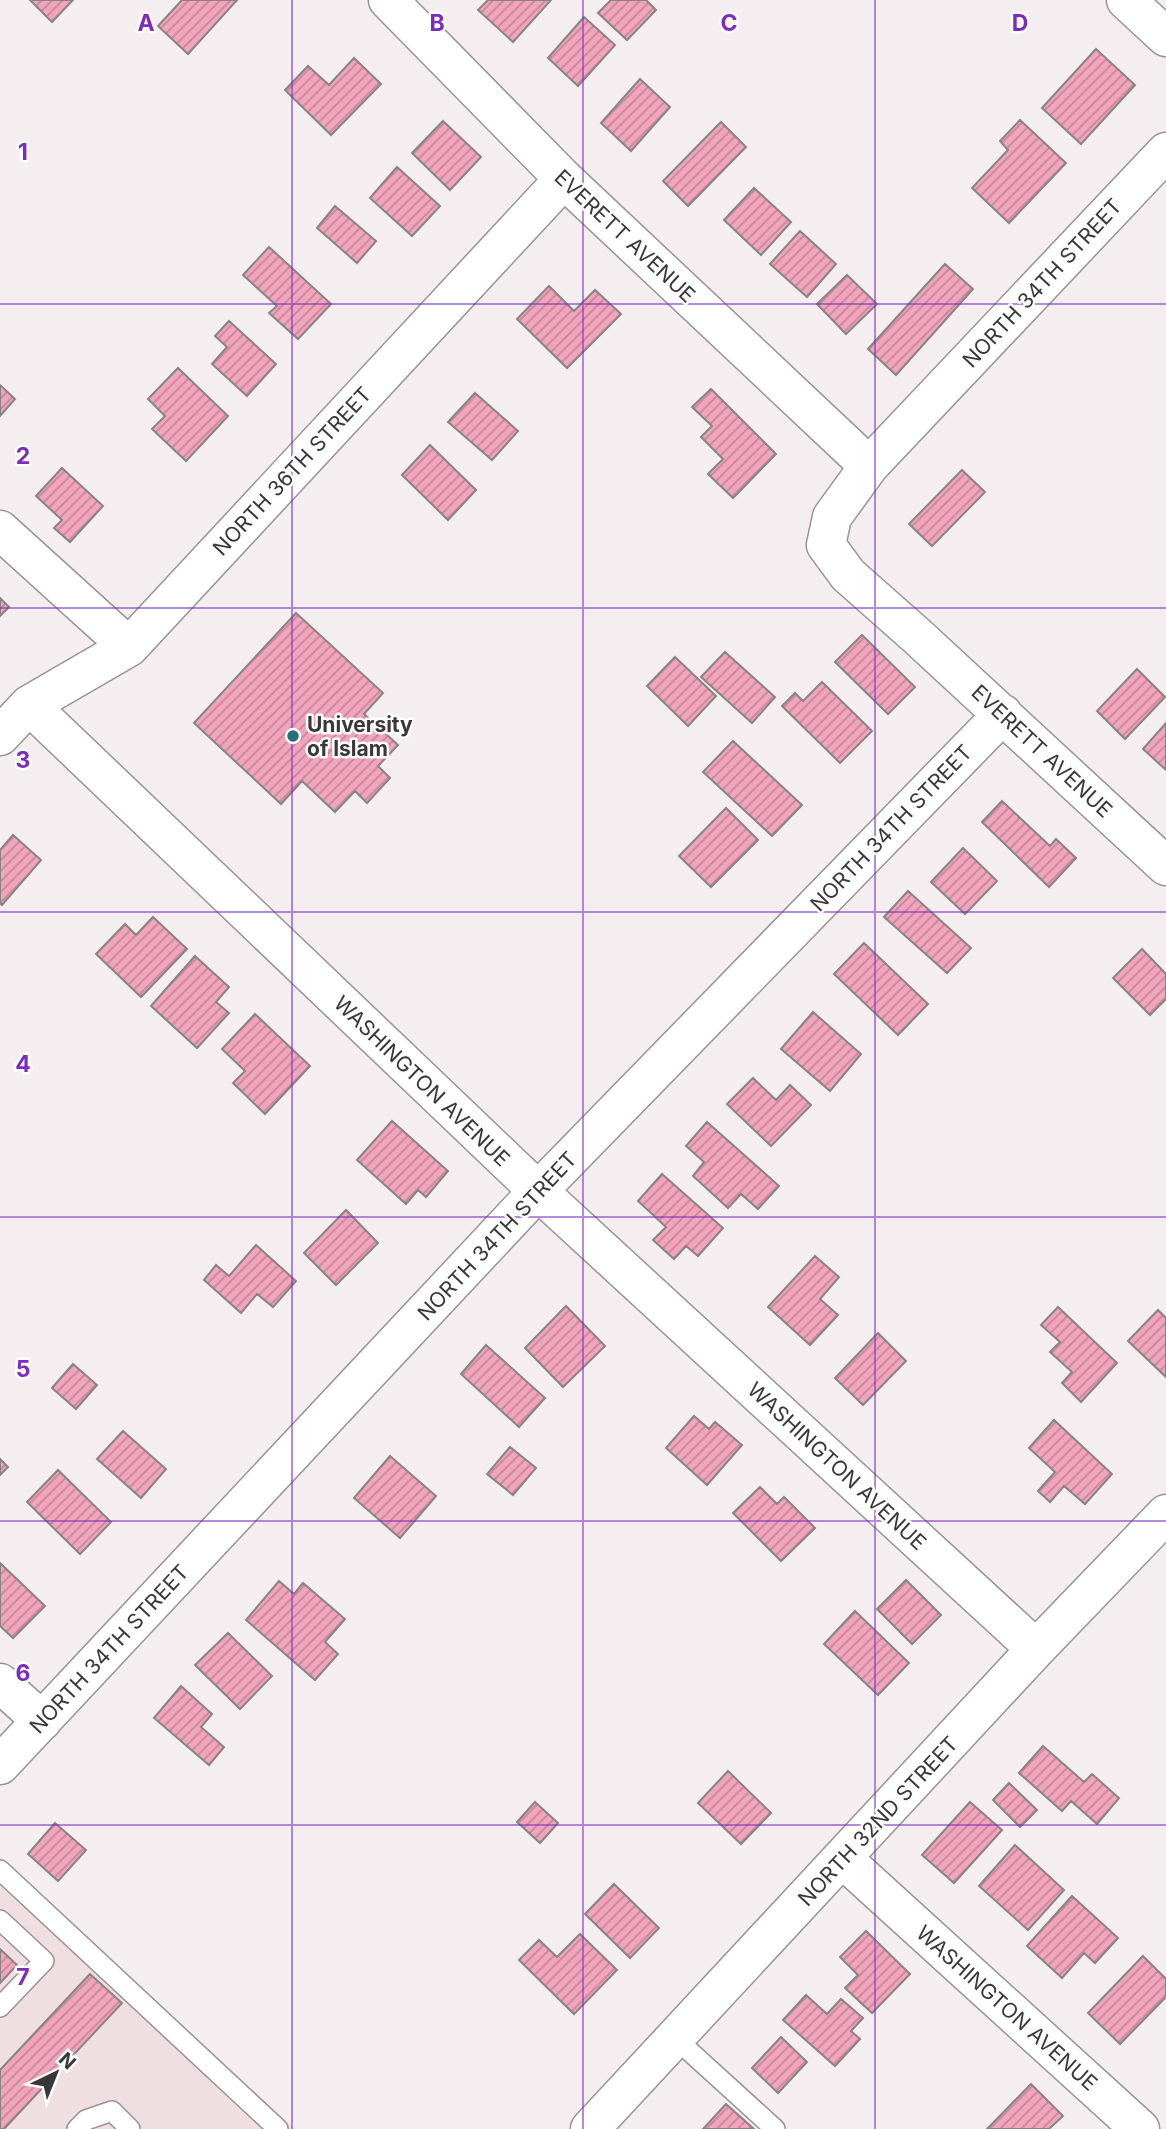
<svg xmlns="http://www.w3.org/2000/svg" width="1166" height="2129" viewBox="0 0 1166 2129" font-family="Inter,sans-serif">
  <defs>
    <pattern id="building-hatch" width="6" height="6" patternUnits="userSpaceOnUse" patternTransform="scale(1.75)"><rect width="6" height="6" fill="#f1a4bc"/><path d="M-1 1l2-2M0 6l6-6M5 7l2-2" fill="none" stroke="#c4869a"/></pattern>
  </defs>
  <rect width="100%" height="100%" fill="#f5eef0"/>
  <path fill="#efdfe3" d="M 0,1856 L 295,2129 L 0,2129 Z"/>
  <path fill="url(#building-hatch)" stroke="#898385" stroke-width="2" d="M 30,0 L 73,0 L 52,22 Z
    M 182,0 L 237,0 L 188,54 L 158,26 Z
    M 488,0 L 551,0 L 513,42 L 478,10 Z
    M 611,0 L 646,0 L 656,10 L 627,40 L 598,13 Z
    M 584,17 L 615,45 L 578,86 L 548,58 Z
    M 1096,49 L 1135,85 L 1081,144 L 1042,108 Z
    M 354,58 L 381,84 L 331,135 L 285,90 L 308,66 L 329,85 Z
    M 640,79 L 670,107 L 631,151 L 601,123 Z
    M 1020,120 L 1066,163 L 1009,223 L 972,188 L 1008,150 L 1000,141 Z
    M 443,121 L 481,157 L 450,190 L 412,153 Z
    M 721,122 L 746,147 L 688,206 L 663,181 Z
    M 397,167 L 440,206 L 412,236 L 370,198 Z
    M 754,188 L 791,222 L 761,255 L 724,220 Z
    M 335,206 L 376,241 L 357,263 L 317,228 Z
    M 800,231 L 836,264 L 807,297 L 770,264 Z
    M 269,247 L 331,304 L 298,339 L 269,313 L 277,306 L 243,275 Z
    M 945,264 L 973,289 L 896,375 L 868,349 Z
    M 847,275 L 877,304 L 846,334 L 817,304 Z
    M 549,286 L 574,311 L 595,290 L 621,314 L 567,368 L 517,319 Z
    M 229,321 L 276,364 L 247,396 L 212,364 L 227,347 L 215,336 Z
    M 178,368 L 228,416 L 186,461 L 152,429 L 165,416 L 148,399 Z
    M 0,385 L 15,399 L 0,416 Z
    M 711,389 L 776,454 L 733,498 L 708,474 L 723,459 L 701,437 L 712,426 L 692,407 Z
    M 475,393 L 518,431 L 492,460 L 448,422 Z
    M 430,445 L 476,490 L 448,520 L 402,475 Z
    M 62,468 L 103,506 L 70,542 L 54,528 L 62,520 L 36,496 Z
    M 962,470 L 985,492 L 932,546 L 909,524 Z
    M 0,598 L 9,607 L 0,616 Z
    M 296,613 L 383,693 L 364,714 L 398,745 L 378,766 L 390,778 L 367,803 L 355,791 L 335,812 L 302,781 L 281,804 L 194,723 Z
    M 862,635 L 915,687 L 888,714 L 835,662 Z
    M 725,652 L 775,697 L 752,723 L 701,677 Z
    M 675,657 L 716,696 L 688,726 L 647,686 Z
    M 1137,669 L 1165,697 L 1125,739 L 1097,711 Z
    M 822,682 L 872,731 L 840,763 L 782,706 L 795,693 L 803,701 Z
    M 1166,723 L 1166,770 L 1143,749 Z
    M 733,741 L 802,805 L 772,836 L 703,772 Z
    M 1002,801 L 1050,846 L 1056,839 L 1076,858 L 1049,887 L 982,822 Z
    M 726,808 L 758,840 L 711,887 L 679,856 Z
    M 13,835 L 41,860 L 2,905 L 0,903 L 0,850 Z
    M 963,848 L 997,881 L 965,914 L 931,882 Z
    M 908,891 L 971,948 L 947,973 L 884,917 Z
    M 153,917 L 187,949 L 141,997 L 96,954 L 125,924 L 136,935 Z
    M 864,943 L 928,1004 L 898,1035 L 834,974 Z
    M 1142,949 L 1166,974 L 1166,999 L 1150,1015 L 1113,978 Z
    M 195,956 L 229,987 L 216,1002 L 229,1013 L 197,1048 L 151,1006 Z
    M 813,1012 L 861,1054 L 830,1091 L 781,1049 Z
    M 255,1014 L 310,1066 L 265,1114 L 233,1083 L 245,1071 L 222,1049 Z
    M 753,1078 L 776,1100 L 790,1085 L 811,1105 L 771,1146 L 727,1104 Z
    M 392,1121 L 448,1171 L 426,1197 L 418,1190 L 406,1204 L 357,1160 Z
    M 707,1122 L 779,1186 L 758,1209 L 741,1194 L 728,1208 L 693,1176 L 704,1162 L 686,1146 Z
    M 662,1174 L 723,1228 L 698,1256 L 686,1246 L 674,1259 L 653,1240 L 666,1227 L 638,1201 Z
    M 346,1210 L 378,1243 L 336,1285 L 304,1253 Z
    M 256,1245 L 296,1281 L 273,1307 L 257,1294 L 241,1313 L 204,1280 L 216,1265 L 229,1276 Z
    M 815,1256 L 839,1277 L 820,1299 L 838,1315 L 810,1345 L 768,1307 Z
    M 566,1306 L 605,1346 L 563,1387 L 525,1348 Z
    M 1058,1307 L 1117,1363 L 1081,1402 L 1062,1383 L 1072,1372 L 1050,1352 L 1060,1342 L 1041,1325 Z
    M 1158,1310 L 1166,1318 L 1166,1377 L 1128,1341 Z
    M 878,1333 L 906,1361 L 863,1405 L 835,1378 Z
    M 486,1345 L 545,1398 L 519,1427 L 461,1374 Z
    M 73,1364 L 97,1385 L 76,1409 L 52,1388 Z
    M 694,1416 L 709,1429 L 715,1422 L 742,1445 L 707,1485 L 666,1448 Z
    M 1054,1420 L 1112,1474 L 1085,1504 L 1064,1486 L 1050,1502 L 1038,1491 L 1055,1472 L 1029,1448 Z
    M 123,1431 L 166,1469 L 141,1498 L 97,1459 Z
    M 510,1447 L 536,1468 L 513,1495 L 487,1474 Z
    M 390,1456 L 436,1496 L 400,1538 L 354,1498 Z
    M 0,1459 L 8,1467 L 0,1475 Z
    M 58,1470 L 111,1522 L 80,1554 L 27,1502 Z
    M 760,1487 L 777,1504 L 784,1497 L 815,1528 L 781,1561 L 733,1513 Z
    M 0,1563 L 45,1606 L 13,1638 L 0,1626 Z
    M 906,1580 L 941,1615 L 912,1644 L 877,1609 Z
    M 279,1581 L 294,1594 L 303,1583 L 345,1619 L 325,1642 L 338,1654 L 315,1680 L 246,1620 Z
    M 855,1611 L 909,1663 L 878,1695 L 824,1644 Z
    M 228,1633 L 272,1676 L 240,1709 L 195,1665 Z
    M 181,1686 L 212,1714 L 201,1727 L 224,1747 L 209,1765 L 154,1718 Z
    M 1043,1746 L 1084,1782 L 1092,1774 L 1119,1798 L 1097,1824 L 1071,1801 L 1062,1811 L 1019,1773 Z
    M 728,1771 L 771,1813 L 741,1844 L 698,1803 Z
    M 1009,1783 L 1037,1810 L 1020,1827 L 993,1800 Z
    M 535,1802 L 558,1823 L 540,1843 L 517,1822 Z
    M 970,1802 L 1002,1830 L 954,1883 L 922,1855 Z
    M 55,1823 L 86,1850 L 58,1881 L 28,1854 Z
    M 1015,1845 L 1064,1890 L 1028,1930 L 979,1886 Z
    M 614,1884 L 659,1928 L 630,1958 L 585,1914 Z
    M 1072,1896 L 1118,1938 L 1095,1963 L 1084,1953 L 1062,1978 L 1027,1946 Z
    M 866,1931 L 910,1974 L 872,2013 L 845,1988 L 858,1975 L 840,1957 Z
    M 580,1934 L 617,1970 L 574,2014 L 519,1960 L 539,1940 L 557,1957 Z
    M 0,1949 L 17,1965 L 0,1983 Z
    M 1143,1956 L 1166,1979 L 1166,1997 L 1120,2044 L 1088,2013 Z
    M 90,1974 L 122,2003 L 4,2129 L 0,2129 L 0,2070 Z
    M 806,1995 L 827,2014 L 841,1999 L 863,2018 L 851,2031 L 860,2039 L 835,2066 L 783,2020 Z
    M 781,2037 L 807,2062 L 778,2093 L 752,2068 Z
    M 1031,2084 L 1063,2116 L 1049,2129 L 987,2129 Z
    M 726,2104 L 754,2129 L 703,2129 Z"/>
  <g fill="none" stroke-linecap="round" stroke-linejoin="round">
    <defs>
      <path id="service" d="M 0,1870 L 278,2129
        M 0,1920 L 44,1961 L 0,2007
        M 675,2038 L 775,2129
        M 77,2129 L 86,2120 L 112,2111 L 130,2129"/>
      <path id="minor" d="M 388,0 L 564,179 L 869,466
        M 1126,0 L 1166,37
        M 1166,152 L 869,466 L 832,517 L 826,545 L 848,575 L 917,636 L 1166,866
        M 0,530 L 129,647
        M 29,705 L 538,1191 L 1036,1649
        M 0,736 L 29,705 L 129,647 L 564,179
        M 0,1683 L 42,1721
        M 0,1765 L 538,1191 L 1003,714
        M 843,1859 L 1140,2129
        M 590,2129 L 1036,1649 L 1166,1514"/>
    </defs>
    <use href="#service" stroke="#999395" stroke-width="22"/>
    <use href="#minor" stroke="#999395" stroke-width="41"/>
    <use href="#service" stroke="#fff" stroke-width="19"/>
    <use href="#minor" stroke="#fff" stroke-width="38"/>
  </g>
  <path fill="none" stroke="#7b2cbf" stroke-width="2" stroke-opacity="0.55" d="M 292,0 L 292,2129M 583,0 L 583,2129M 875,0 L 875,2129M 0,304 L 1166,304M 0,608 L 1166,608M 0,912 L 1166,912M 0,1217 L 1166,1217M 0,1521 L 1166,1521M 0,1825 L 1166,1825"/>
  <circle fill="#276f7b" stroke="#fefdfd" stroke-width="2.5" cx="293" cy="736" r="7"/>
  <g text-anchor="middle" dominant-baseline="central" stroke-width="5" stroke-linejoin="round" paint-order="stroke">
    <g font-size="21" fill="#393737" stroke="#fefdfd">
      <text transform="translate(625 236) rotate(43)">EVERETT AVENUE</text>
      <text transform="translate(1042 283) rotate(-47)">NORTH 34TH STREET</text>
      <text transform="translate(292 471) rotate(-47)">NORTH 36TH STREET</text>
      <text transform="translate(1042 751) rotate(43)">EVERETT AVENUE</text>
      <text transform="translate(891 828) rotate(-46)">NORTH 34TH STREET</text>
      <text transform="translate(422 1081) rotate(44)">WASHINGTON AVENUE</text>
      <text transform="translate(497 1236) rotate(-47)">NORTH 34TH STREET</text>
      <text transform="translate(837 1466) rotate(43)">WASHINGTON AVENUE</text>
      <text transform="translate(109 1649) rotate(-47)">NORTH 34TH STREET</text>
      <text transform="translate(878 1821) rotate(-47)">NORTH 32ND STREET</text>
      <text transform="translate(1007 2008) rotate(42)">WASHINGTON AVENUE</text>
    </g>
    <g font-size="21" font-weight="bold" fill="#393737" stroke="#fefdfd" text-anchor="start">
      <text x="307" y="724">University<tspan x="307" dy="24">of Islam</tspan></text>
    </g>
  </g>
  <g font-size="23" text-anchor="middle" font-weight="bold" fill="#7b2cbf" stroke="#fefdfd" stroke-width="5" stroke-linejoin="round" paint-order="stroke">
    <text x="146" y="31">A</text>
    <text x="437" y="31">B</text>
    <text x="729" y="31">C</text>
    <text x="1020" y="31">D</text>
    <text x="23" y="160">1</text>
    <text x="23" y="464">2</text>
    <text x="23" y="768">3</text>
    <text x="23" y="1072">4</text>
    <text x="23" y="1377">5</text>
    <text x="23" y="1681">6</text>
    <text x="23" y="1985">7</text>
  </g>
  <g transform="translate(56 2073) rotate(43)" stroke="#fefdfd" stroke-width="5" paint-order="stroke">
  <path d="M0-5L12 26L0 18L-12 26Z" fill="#393737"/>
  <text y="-10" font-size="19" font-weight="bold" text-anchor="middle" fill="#393737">N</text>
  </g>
</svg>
